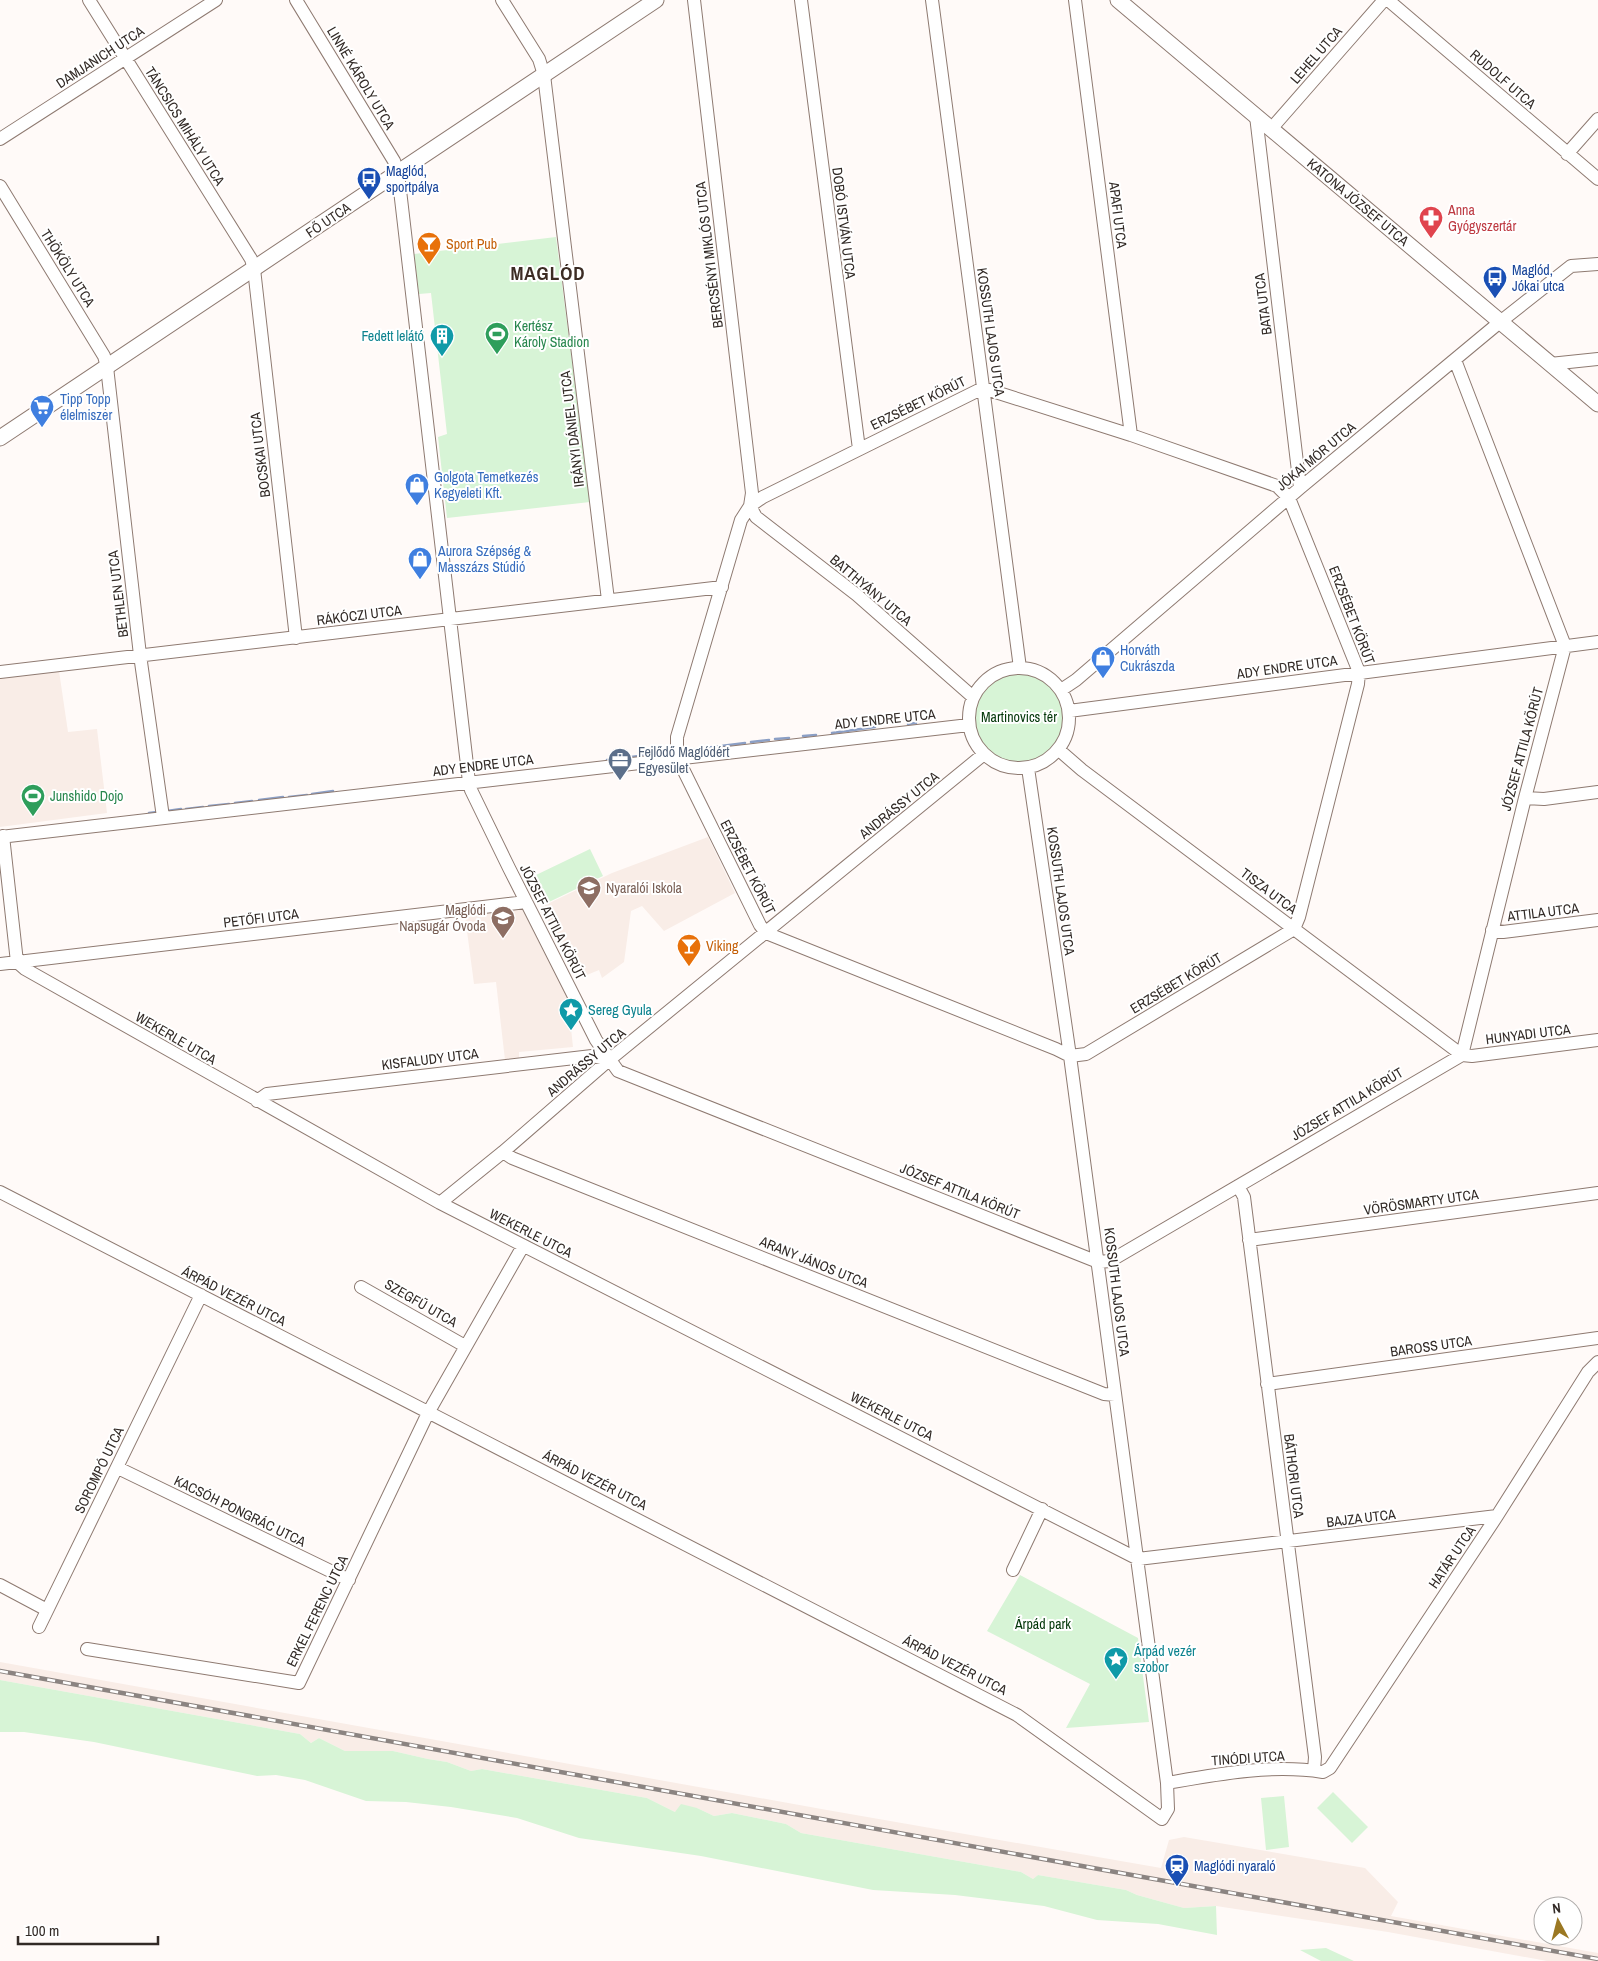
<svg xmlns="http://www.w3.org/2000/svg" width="1598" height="1961" viewBox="0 0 1598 1961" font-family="'Archivo Narrow',sans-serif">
  <rect width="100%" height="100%" fill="#fffaf8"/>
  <path fill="#f9ede7" d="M 59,671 L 68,732 L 97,729 L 107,813 L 0,827 L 0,678 Z
    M 708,837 L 735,893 L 664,931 L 642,906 L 631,911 L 624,962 L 602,978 L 599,970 L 577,979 L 541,907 L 612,873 Z
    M 522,909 L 573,1009 L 569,1010 L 573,1047 L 519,1052 L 519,1059 L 505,1060 L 496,982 L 474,984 L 465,916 Z
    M 0,1662 L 827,1810 L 1161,1868 L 1169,1840 L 1184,1837 L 1365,1868 L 1398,1902 L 1391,1916 L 1598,1953 L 1598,1961 L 1547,1961 L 1388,1932 L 1216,1906 L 1184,1908 L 1137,1895 L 1126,1890 L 1038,1875 L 1033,1879 L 1021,1872 L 801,1833 L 786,1824 L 732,1813 L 714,1816 L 697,1808 L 675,1812 L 647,1798 L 482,1769 L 471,1771 L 447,1762 L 428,1759 L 393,1751 L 345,1751 L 319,1738 L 311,1743 L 300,1734 L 0,1680 Z"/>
  <path fill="#d7f4d6" d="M 556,237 L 590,502 L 447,518 L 438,437 L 447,434 L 431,293 L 419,294 L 414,254 Z
    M973 717a46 46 0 1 1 92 0a46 46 0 1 1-92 0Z
    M 590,849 L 603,876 L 549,902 L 536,875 Z
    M 1020,1575 L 1138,1638 L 1149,1722 L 1066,1728 L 1090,1684 L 987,1631 Z
    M 0,1680 L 300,1734 L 311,1743 L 319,1738 L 345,1751 L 393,1751 L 428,1759 L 447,1762 L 471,1771 L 482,1769 L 647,1798 L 675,1812 L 681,1804 L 697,1808 L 714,1816 L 732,1813 L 786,1824 L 801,1833 L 1021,1872 L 1033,1879 L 1038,1875 L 1126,1890 L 1137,1895 L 1184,1908 L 1216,1906 L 1217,1935 L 1158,1924 L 1097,1920 L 1044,1906 L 955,1895 L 873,1890 L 701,1856 L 579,1838 L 517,1818 L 451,1807 L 406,1802 L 366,1801 L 305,1780 L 276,1775 L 257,1776 L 94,1742 L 24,1732 L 0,1732 Z
    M 1333,1792 L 1368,1827 L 1352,1843 L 1317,1808 Z
    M 1284,1796 L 1289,1847 L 1266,1850 L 1261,1798 Z
    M 1326,1948 L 1354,1961 L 1321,1961 L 1300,1950 Z"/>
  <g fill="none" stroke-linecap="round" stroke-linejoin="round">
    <path stroke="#8b9fc5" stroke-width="2.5" d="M 908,724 L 916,723
      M 832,733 L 875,727
      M 803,736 L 816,735
      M 775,739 L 789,738
      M 751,742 L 769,740
      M 681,751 L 745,743
      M 652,754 L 670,752
      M 631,757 L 647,755
      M 607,760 L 626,757
      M 312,794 L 333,791
      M 289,797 L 307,795
      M 259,800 L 283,797
      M 235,803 L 252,801
      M 209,806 L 229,804
      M 186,809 L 203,807
      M 167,811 L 181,809
      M 149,813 L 157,812"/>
    <defs>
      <path id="minor" d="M 89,0 L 251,259 L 254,269 L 296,638
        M 296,0 L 394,161 L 398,173 L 469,782 L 471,790 L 509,868 L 596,1040 L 618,1071 L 1098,1262 L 1110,1261 L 1462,1055 L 1525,798 L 1565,646 L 1455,360
        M 502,0 L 539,59 L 544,75 L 608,600
        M 694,0 L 752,493 L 750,506 L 756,517 L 857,595 L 973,697
        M 801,0 L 859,449
        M 932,0 L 1020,668
        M 1075,0 L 1131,435
        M 1388,0 L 1598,179
        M 1256,116 L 1300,488
        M 1271,129 L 1384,0
        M 0,139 L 216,0
        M 1567,154 L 1598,119
        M 0,186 L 104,356 L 107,367 L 140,655 L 163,817
        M 1550,364 L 1598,359
        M 983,388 L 1131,435 L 1277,486 L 1289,498 L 1359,672 L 1358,684 L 1299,917 L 1294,929 L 1086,1054 L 1070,1056 L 1056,1049 L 766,933 L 760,925 L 677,757 L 677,737 L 741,520 L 750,506 L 763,497 Z
        M969 718a50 50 0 1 1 100 0a50 50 0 1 1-100 0Z
        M 0,672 L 722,587
        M 1061,690 L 1076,680 L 1300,488 L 1500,322 L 1571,266 L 1598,264
        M 1069,711 L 1598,642
        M 1059,750 L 1082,770 L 1462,1055 L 1472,1056 L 1598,1040
        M 1525,798 L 1544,799 L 1598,792
        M 3,836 L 17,962
        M 0,837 L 969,725
        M 1492,930 L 1503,932 L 1598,920
        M 17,962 L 25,969 L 440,1203 L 1138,1559 L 1497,1516
        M 0,964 L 526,902
        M 257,1101 L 267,1094 L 592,1056 L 609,1060
        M 503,1152 L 512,1158 L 1104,1394 L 1115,1395
        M 1238,1186 L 1244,1197 L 1315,1757 L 1314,1770
        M 0,1192 L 1017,1715 L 1162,1819 L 1168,1809 L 1167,1783 L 1070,1056 L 1028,768
        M 440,1203 L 503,1152 L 609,1060 L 984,754
        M 1249,1240 L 1598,1193
        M 361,1287 L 465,1346
        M 1267,1384 L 1598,1338
        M 118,1468 L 349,1580
        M 1013,1570 L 1042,1509
        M 0,1585 L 47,1610
        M 39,1627 L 201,1295
        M 87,1649 L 299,1683 L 428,1413 L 523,1246
        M 1167,1783 C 1219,1774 1271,1764 1323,1772 L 1330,1768 L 1497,1516 L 1588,1372 L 1598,1362"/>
      <path id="major" d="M 1118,0 L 1598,404
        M 0,438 L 656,0"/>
    </defs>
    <use href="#minor" stroke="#8e7a71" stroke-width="14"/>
    <use href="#major" stroke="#8e7a71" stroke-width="17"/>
    <use href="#minor" stroke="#fff" stroke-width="12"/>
    <use href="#major" stroke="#fff" stroke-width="15"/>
    <defs>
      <path id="rail" d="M 0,1671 L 1598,1959"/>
    </defs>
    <use href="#rail" stroke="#8b8481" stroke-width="4.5"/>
    <use href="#rail" stroke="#fff" stroke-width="2.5" stroke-dasharray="8" stroke-linecap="butt"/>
  </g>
  <defs>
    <symbol id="bus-pin" viewBox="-11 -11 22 30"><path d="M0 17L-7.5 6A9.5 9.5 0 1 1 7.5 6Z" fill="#1a4fb4" stroke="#fff"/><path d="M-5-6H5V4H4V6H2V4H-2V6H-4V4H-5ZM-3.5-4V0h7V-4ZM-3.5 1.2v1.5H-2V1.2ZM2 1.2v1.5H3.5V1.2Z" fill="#fff"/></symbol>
    <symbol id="pharmacy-pin" viewBox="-11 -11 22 30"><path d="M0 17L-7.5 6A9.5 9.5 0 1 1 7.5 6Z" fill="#e0444e" stroke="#fff"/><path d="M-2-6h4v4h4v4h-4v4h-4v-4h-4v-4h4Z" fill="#fff"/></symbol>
    <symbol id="bar-pin" viewBox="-11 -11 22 30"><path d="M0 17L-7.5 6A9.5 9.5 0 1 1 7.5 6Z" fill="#e8710a" stroke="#fff"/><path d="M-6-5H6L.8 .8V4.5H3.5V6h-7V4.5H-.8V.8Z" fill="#fff"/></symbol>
    <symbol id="stadium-pin" viewBox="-11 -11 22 30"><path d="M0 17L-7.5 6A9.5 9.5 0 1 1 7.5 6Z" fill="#2e9e5b" stroke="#fff"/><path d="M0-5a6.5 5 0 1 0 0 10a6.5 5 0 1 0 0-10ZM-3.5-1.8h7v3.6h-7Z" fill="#fff"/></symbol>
    <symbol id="building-pin" viewBox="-11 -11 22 30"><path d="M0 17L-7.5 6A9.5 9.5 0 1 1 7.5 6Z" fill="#0f9aa8" stroke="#fff"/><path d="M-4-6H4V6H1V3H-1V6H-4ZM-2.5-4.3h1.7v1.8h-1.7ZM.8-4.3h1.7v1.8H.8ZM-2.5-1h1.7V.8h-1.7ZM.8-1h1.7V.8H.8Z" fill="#fff"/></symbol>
    <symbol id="supermarket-pin" viewBox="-11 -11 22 30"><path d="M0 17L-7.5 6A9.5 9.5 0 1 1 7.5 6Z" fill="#3f7fe0" stroke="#fff"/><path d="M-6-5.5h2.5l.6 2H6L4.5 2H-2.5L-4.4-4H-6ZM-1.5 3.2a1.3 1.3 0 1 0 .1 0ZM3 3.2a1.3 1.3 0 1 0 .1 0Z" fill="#fff"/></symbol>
    <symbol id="shop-pin" viewBox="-11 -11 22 30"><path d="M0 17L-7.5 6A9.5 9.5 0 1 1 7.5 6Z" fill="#3f7fe0" stroke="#fff"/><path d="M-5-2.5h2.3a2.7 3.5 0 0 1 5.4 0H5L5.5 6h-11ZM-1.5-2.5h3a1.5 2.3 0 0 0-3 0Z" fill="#fff"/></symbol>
    <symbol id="office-pin" viewBox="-11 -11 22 30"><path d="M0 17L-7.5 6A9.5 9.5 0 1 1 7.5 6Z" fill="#5c6f8a" stroke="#fff"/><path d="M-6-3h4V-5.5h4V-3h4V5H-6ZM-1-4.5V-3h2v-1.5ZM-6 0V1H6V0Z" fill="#fff"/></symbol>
    <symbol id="school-pin" viewBox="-11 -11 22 30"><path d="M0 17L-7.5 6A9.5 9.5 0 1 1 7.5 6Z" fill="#8d6e63" stroke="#fff"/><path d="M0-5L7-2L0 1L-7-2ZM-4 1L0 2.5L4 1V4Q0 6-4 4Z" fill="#fff"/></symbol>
    <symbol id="sight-pin" viewBox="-11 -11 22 30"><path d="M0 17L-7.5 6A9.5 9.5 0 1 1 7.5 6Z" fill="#0f9aa8" stroke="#fff"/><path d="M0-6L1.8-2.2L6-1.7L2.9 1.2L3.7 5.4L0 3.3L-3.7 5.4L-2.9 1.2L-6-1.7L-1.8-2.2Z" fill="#fff"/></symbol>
    <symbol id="station-pin" viewBox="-11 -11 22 30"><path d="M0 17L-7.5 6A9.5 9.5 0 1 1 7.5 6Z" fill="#1a4fb4" stroke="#fff"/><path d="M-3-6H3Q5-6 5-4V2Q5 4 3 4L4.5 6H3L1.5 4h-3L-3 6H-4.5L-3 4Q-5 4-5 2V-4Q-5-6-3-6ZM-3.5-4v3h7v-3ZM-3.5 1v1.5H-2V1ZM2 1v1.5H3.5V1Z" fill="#fff"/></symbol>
  </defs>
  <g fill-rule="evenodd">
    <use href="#bus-pin" x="355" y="165" width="28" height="38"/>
    <use href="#pharmacy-pin" x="1417" y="204" width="28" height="38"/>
    <use href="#bar-pin" x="415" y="230" width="28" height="38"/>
    <use href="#bus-pin" x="1481" y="264" width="28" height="38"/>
    <use href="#stadium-pin" x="483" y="320" width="28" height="38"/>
    <use href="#building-pin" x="428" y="322" width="28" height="38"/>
    <use href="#supermarket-pin" x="28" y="393" width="28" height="38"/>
    <use href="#shop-pin" x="403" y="471" width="28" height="38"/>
    <use href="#shop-pin" x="406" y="545" width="28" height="38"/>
    <use href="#shop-pin" x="1089" y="644" width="28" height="38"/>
    <use href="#office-pin" x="606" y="746" width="28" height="38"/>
    <use href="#stadium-pin" x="19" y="782" width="28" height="38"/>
    <use href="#school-pin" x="575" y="874" width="28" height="38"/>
    <use href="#school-pin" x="489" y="904" width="28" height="38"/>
    <use href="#bar-pin" x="675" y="932" width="28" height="38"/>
    <use href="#sight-pin" x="557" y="996" width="28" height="38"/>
    <use href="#sight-pin" x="1102" y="1645" width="28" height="38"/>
    <use href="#station-pin" x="1163" y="1852" width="28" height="38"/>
  </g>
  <g text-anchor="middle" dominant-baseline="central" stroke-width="4" stroke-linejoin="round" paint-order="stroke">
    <g font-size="14" fill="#322a26" stroke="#fff">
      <text transform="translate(1316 55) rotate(-49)">LEHEL UTCA</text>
      <text transform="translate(100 57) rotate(-33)">DAMJANICH UTCA</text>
      <text transform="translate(361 78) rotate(59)">LINNÉ KÁROLY UTCA</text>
      <text transform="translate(1503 79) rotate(41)">RUDOLF UTCA</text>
      <text transform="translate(185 126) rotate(58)">TÁNCSICS MIHÁLY UTCA</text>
      <text transform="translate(1358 202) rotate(40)">KATONA JÓZSEF UTCA</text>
      <text transform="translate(1118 215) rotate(83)">APAFI UTCA</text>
      <text transform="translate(328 220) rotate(-34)">FŐ UTCA</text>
      <text transform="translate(844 223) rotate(83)">DOBÓ ISTVÁN UTCA</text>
      <text transform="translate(709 255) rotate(-97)">BERCSÉNYI MIKLÓS UTCA</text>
      <text transform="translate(68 268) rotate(58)">THÖKÖLY UTCA</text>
      <text transform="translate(1263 304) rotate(-97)">BATA UTCA</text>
      <text transform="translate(991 332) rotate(82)">KOSSUTH LAJOS UTCA</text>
      <text transform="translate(918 403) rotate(-26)">ERZSÉBET KÖRÚT</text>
      <text transform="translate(572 429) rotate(-97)">IRÁNYI DÁNIEL UTCA</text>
      <text transform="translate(260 455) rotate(-97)">BOCSKAI UTCA</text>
      <text transform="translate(1316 456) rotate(-40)">JÓKAI MÓR UTCA</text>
      <text transform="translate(871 590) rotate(40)">BATTHYÁNY UTCA</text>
      <text transform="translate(118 594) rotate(-97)">BETHLEN UTCA</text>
      <text transform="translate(359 615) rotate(-7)">RÁKÓCZI UTCA</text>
      <text transform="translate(1352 615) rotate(69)">ERZSÉBET KÖRÚT</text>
      <text transform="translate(1287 667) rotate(-8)">ADY ENDRE UTCA</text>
      <text transform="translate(885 719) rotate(-6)">ADY ENDRE UTCA</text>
      <text transform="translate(1522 749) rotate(-75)">JÓZSEF ATTILA KÖRÚT</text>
      <text transform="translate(483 765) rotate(-7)">ADY ENDRE UTCA</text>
      <text transform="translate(899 805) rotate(-39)">ANDRÁSSY UTCA</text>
      <text transform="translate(748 867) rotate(63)">ERZSÉBET KÖRÚT</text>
      <text transform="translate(1061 891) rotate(82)">KOSSUTH LAJOS UTCA</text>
      <text transform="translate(1269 891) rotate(37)">TISZA UTCA</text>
      <text transform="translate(1543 912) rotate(-7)">ATTILA UTCA</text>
      <text transform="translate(261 918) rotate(-7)">PETŐFI UTCA</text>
      <text transform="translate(553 922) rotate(63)">JÓZSEF ATTILA KÖRÚT</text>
      <text transform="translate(1176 983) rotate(-31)">ERZSÉBET KÖRÚT</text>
      <text transform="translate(1528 1034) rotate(-7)">HUNYADI UTCA</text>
      <text transform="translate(176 1038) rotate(30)">WEKERLE UTCA</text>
      <text transform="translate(430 1059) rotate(-7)">KISFALUDY UTCA</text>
      <text transform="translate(586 1062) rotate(-40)">ANDRÁSSY UTCA</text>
      <text transform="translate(1347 1104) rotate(-31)">JÓZSEF ATTILA KÖRÚT</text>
      <text transform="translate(960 1191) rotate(22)">JÓZSEF ATTILA KÖRÚT</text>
      <text transform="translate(1421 1202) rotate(-8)">VÖRÖSMARTY UTCA</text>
      <text transform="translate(531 1233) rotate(27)">WEKERLE UTCA</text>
      <text transform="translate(814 1262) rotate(22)">ARANY JÁNOS UTCA</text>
      <text transform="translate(1117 1292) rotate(83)">KOSSUTH LAJOS UTCA</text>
      <text transform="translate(234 1296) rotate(27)">ÁRPÁD VEZÉR UTCA</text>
      <text transform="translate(421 1303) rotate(30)">SZEGFŰ UTCA</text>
      <text transform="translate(1431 1346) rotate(-8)">BAROSS UTCA</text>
      <text transform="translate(892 1416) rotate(27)">WEKERLE UTCA</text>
      <text transform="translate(99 1470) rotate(-64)">SOROMPÓ UTCA</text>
      <text transform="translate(1294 1476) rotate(83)">BÁTHORI UTCA</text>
      <text transform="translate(595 1480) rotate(27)">ÁRPÁD VEZÉR UTCA</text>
      <text transform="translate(240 1511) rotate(26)">KACSÓH PONGRÁC UTCA</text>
      <text transform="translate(1361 1518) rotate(-7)">BAJZA UTCA</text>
      <text transform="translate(1452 1557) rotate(-56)">HATÁR UTCA</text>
      <text transform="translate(317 1611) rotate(-64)">ERKEL FERENC UTCA</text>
      <text transform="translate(955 1665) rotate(27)">ÁRPÁD VEZÉR UTCA</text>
      <text transform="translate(1248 1758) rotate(-4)">TINÓDI UTCA</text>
    </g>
    <g font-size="14" fill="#164399" stroke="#fff" text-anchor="start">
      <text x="386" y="171">Maglód,<tspan x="386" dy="16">sportpálya</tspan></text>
      <text x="1512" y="270">Maglód,<tspan x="1512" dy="16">Jókai utca</tspan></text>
      <text x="1194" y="1866">Maglódi nyaraló</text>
    </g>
    <g font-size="14" fill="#be3a42" stroke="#fff" text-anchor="start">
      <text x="1448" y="210">Anna<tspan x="1448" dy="16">Gyógyszertár</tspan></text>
    </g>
    <g font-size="14" fill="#c56008" stroke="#fff" text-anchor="start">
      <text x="446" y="244">Sport Pub</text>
      <text x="706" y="946">Viking</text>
    </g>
    <g font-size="14" fill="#27864d" stroke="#fff" text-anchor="start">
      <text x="514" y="326">Kertész<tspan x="514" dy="16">Károly Stadion</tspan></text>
      <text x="50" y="796">Junshido Dojo</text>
    </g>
    <g font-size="14" fill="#0d838f" stroke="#fff" text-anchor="start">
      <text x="424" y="336" text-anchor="end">Fedett lelátó</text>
      <text x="588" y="1010">Sereg Gyula</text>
      <text x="1134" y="1651">Árpád vezér<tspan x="1134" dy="16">szobor</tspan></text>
    </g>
    <g font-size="14" fill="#366cbe" stroke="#fff" text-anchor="start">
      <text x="60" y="399">Tipp Topp<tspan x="60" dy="16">élelmiszer</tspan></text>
      <text x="434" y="477">Golgota Temetkezés<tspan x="434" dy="16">Kegyeleti Kft.</tspan></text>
      <text x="438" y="551">Aurora Szépség &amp;<tspan x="438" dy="16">Masszázs Stúdió</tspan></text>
      <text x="1120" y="650">Horváth<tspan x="1120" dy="16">Cukrászda</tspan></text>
    </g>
    <g font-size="14" fill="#013507" stroke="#fff">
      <text x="1019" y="717">Martinovics tér</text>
      <text x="1043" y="1624">Árpád park</text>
    </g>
    <g font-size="14" fill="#4e5e75" stroke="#fff" text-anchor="start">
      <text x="638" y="752">Fejlődő Maglódért<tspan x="638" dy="16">Egyesület</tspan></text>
    </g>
    <g font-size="14" fill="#785e54" stroke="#fff" text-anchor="start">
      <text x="606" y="888">Nyaralói Iskola</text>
      <text x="486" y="910" text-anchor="end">Maglódi<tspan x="486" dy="16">Napsugár Óvoda</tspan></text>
    </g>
    <g font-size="19" font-weight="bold" letter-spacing="1" fill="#3c2c24" stroke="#fff">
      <text x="548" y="273">MAGLÓD</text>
    </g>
  </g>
  <g transform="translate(1558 1921) rotate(353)"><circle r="24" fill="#ffffff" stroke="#adaaa8"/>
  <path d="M0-4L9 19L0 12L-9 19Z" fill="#9b7823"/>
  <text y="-8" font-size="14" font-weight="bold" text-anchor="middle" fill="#322a26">N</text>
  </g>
  <path d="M18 1936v8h140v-8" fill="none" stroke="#322a26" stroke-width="2.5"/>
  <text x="25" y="1936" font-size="15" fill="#322a26" stroke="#ffffff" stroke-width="4" paint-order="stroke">100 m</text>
</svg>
